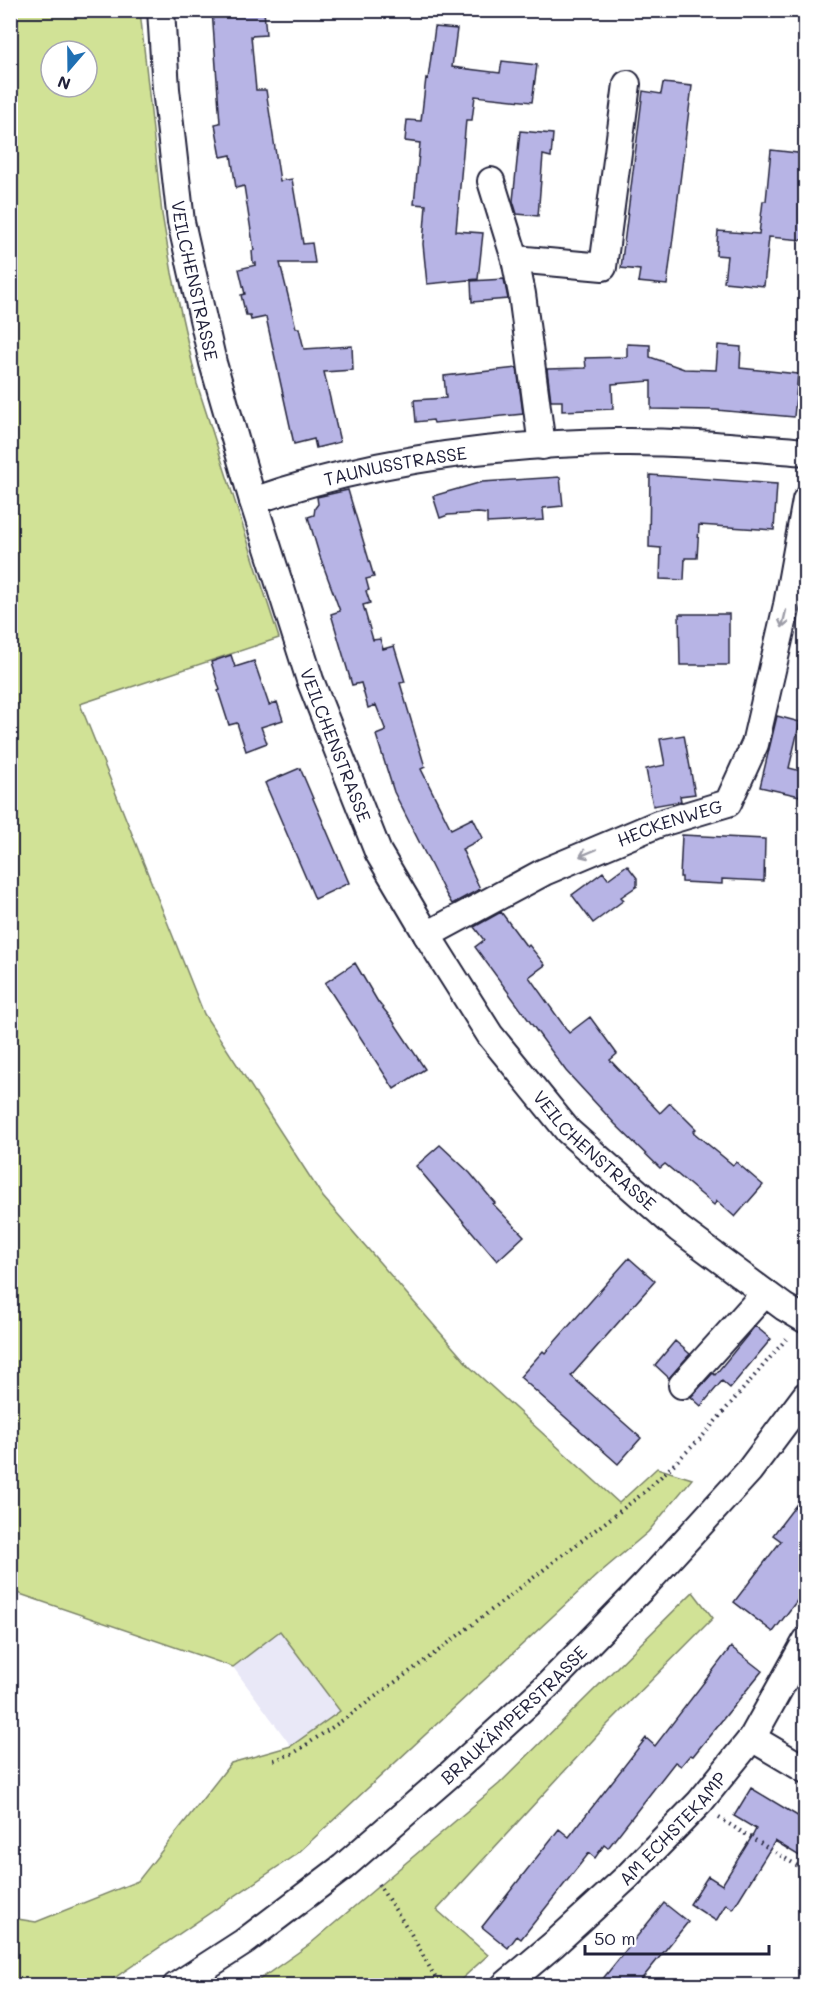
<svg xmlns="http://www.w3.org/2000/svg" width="816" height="1996" viewBox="0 0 816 1996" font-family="Mali,sans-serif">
  <rect width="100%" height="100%" fill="#fff"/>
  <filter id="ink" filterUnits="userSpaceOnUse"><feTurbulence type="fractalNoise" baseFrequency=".0167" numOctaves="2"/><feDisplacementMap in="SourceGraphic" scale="12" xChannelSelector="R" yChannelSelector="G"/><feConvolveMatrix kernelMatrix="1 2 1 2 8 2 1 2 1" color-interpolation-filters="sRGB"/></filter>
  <g filter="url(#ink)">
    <path fill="#e9e8f7" d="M 280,1631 L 340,1711 L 291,1746 L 233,1667 Z"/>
    <path fill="#d1e296" stroke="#7a8268" stroke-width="1.5" fill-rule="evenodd" d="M 11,10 L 140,11 L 162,214 L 172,273 L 197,384 L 279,638 L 80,704 L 204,1014 L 323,1197 L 470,1367 L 619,1503 L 657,1468 L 692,1479 L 648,1532 L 596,1576 L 298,1853 L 104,1985 L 11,1985 L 11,1918 L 36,1922 L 138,1881 L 231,1763 L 291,1746 L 340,1711 L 280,1631 L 233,1667 L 11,1591 ZM 51,51 L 87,51 L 87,87 L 51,87 Z
      M 693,1592 L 713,1618 L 605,1727 L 437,1910 L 488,1955 L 455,1985 L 252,1985 L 310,1944 L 499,1784 Z"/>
    <path fill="#b7b4e5" stroke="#22223b" stroke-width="1.5" d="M 212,10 L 264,10 L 266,35 L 251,36 L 256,90 L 266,90 L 280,181 L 292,179 L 303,244 L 312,243 L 315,263 L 280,263 L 296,328 L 299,328 L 304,349 L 352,346 L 353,370 L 324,372 L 340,442 L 316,448 L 314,439 L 294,444 L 266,317 L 251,320 L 250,315 L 246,315 L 241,295 L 245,294 L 239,269 L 256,265 L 256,263 L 253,263 L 252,251 L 254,250 L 244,186 L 236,188 L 231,155 L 221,157 L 215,124 L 220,123 Z
      M 435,27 L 457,29 L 452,67 L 500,73 L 502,61 L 537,65 L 532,102 L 475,96 L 472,120 L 466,120 L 456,231 L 483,233 L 478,279 L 427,284 L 423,244 L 426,205 L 414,204 L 420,143 L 405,141 L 407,120 L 421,121 L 426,78 L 428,79 Z
      M 663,83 L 692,86 L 667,285 L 638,282 L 640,270 L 621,268 L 643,91 L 661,94 Z
      M 520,131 L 553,134 L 551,157 L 543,155 L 538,216 L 517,214 L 513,201 Z
      M 771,150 L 806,154 L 806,212 L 803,240 L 769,237 L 764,286 L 724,282 L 727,256 L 716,255 L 718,231 L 759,234 L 763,201 L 766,201 Z
      M 504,279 L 508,299 L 472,302 L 471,281 Z
      M 627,344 L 650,345 L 650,357 L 684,369 L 716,370 L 718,345 L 741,347 L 740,368 L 798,374 L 794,417 L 716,410 L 651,409 L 651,381 L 612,384 L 613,409 L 562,411 L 562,401 L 551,401 L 547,369 L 586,368 L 585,358 L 627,357 Z
      M 517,368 L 523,414 L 434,423 L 433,420 L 416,422 L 414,400 L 446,398 L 444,376 Z
      M 650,475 L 777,484 L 774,530 L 699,525 L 697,558 L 685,558 L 684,580 L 660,579 L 661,548 L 649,547 Z
      M 560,477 L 563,506 L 543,508 L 544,520 L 487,523 L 487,514 L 478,513 L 448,515 L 440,518 L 433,496 L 482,482 Z
      M 348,490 L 374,577 L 366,579 L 369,590 L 366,591 L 370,603 L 363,605 L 373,640 L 380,639 L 383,649 L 394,646 L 405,682 L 400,683 L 425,767 L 421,769 L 451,829 L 473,818 L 483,838 L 462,849 L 480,889 L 452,904 L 444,891 L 394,792 L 376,735 L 386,731 L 376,705 L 368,708 L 361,683 L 352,685 L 331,614 L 340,611 L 319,554 L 308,517 L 314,515 L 315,508 L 318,504 L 317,497 Z
      M 679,614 L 729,614 L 729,665 L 680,665 Z
      M 231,655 L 235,667 L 254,661 L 269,705 L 277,702 L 283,720 L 261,727 L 267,743 L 246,751 L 237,723 L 229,725 L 218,691 L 220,690 L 211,662 Z
      M 777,716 L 800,722 L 789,768 L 805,772 L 800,796 L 760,787 Z
      M 684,735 L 695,794 L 680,796 L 681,801 L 653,806 L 646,769 L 665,765 L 660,739 Z
      M 300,768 L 349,883 L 315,899 L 265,783 Z
      M 682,835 L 765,839 L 764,881 L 722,879 L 722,884 L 682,882 L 682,877 L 680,877 Z
      M 627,865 L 637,878 L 637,886 L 621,897 L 624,900 L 593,923 L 572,895 L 603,872 L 608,879 Z
      M 501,912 L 527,947 L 529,945 L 545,965 L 529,977 L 569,1033 L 590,1017 L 617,1054 L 610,1060 L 660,1113 L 670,1103 L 696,1129 L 693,1132 L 733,1165 L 736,1162 L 763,1185 L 735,1217 L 717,1201 L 714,1205 L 665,1164 L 660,1168 L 615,1124 L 566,1071 L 475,947 L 484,940 L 474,927 Z
      M 355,963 L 378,1002 L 391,1018 L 425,1069 L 394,1089 L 325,983 Z
      M 440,1145 L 470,1173 L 495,1203 L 493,1204 L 524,1236 L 497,1261 L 416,1166 Z
      M 629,1258 L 655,1281 L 571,1376 L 641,1438 L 618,1464 L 520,1377 L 543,1351 L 545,1353 Z
      M 755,1326 L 771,1339 L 730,1388 L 722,1381 L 701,1406 L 691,1397 L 713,1373 L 715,1375 Z
      M 675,1341 L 690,1354 L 669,1378 L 655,1365 Z
      M 806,1492 L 806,1589 L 773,1632 L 734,1602 L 781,1541 L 773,1535 Z
      M 731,1647 L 762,1671 L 693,1756 L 690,1755 L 681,1766 L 675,1762 L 608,1848 L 604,1845 L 595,1858 L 589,1853 L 521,1939 L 517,1936 L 508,1948 L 482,1927 L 559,1829 L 569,1837 L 646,1738 L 655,1746 Z
      M 751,1788 L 806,1821 L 806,1860 L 775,1841 L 733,1909 L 726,1904 L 716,1921 L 690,1904 L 708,1876 L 722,1885 L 753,1835 L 756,1829 L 734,1816 Z
      M 664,1903 L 688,1922 L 658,1959 L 636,1986 L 597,1986 Z"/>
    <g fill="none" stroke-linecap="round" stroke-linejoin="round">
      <defs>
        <g id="minor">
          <path id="s1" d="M 161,10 L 166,89 L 181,222 L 213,363 L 253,501 L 310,680 L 378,852 L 427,935 L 490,1035 L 568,1131 L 679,1229 L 784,1307 L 806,1320"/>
          <path d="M 491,181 L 515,259 L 522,294 L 542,446"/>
          <path d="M 515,259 L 603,267 L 627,84"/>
          <path id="s2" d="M 253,501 C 368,461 494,444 615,442 C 678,441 742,447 806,452"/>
          <path id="s3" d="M 427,935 L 544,872 L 658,824 L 728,803 L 755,744 L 787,605 L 806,500"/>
          <path d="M 682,1385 L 765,1293"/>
          <path d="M 752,1738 L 806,1770"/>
          <path id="s4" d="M 176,1986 L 244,1942 L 343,1867 L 448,1776 L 546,1687 L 645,1585 L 749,1471 L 806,1395"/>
          <path id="s5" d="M 504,1986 L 554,1944 L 626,1878 L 700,1802 L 752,1738 L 806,1641"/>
        </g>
      </defs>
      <use href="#minor" stroke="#22223b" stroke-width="30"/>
      <path stroke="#22223b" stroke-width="4" stroke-dasharray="1.5 4.5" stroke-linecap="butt" d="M 274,1760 L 294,1753 L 343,1720 L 438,1651 L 646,1491 L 701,1438 L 787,1338
        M 719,1818 L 806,1871
        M 378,1884 L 410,1932 L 440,1986"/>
      <use href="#minor" stroke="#fff" stroke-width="26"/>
    </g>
    <defs><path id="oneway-shaft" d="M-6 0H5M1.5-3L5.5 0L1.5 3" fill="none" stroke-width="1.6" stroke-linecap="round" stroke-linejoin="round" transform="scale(1.5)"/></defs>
    <g stroke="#9c9ca7">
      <use href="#oneway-shaft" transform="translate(784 619) rotate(103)"/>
      <use href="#oneway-shaft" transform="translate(588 853) rotate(157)"/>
    </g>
  </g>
  <g text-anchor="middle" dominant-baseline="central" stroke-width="4.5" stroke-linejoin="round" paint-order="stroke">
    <g font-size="18" fill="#22223b" stroke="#fff">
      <text stroke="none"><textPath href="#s1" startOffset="273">VEILCHENSTRASSE</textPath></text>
      <text stroke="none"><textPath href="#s2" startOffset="147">TAUNUSSTRASSE</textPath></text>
      <text stroke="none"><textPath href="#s1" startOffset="759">VEILCHENSTRASSE</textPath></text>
      <text stroke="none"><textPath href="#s3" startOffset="268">HECKENWEG</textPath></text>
      <text stroke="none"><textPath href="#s1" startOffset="1245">VEILCHENSTRASSE</textPath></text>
      <text stroke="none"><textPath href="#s4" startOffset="434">BRAUKÄMPERSTRASSE</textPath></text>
      <text stroke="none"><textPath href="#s5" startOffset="231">AM ECHSTEKAMP</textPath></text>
    </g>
  </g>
  <rect width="816" height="1996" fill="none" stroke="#fff" stroke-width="36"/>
  <rect x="18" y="18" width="780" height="1960" fill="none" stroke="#22223b" stroke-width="2" filter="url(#ink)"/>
  <g transform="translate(69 69) rotate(200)"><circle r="28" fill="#ffffff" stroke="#a7a7b1" stroke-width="1.5"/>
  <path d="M0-4.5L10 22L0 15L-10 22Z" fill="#1f6fb2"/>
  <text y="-9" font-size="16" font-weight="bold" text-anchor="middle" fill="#22223b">N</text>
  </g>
  <path d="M585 1945v9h184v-9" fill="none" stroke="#22223b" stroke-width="3"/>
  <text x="594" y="1945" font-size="18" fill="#22223b" stroke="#ffffff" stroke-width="4.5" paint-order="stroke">50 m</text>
</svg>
